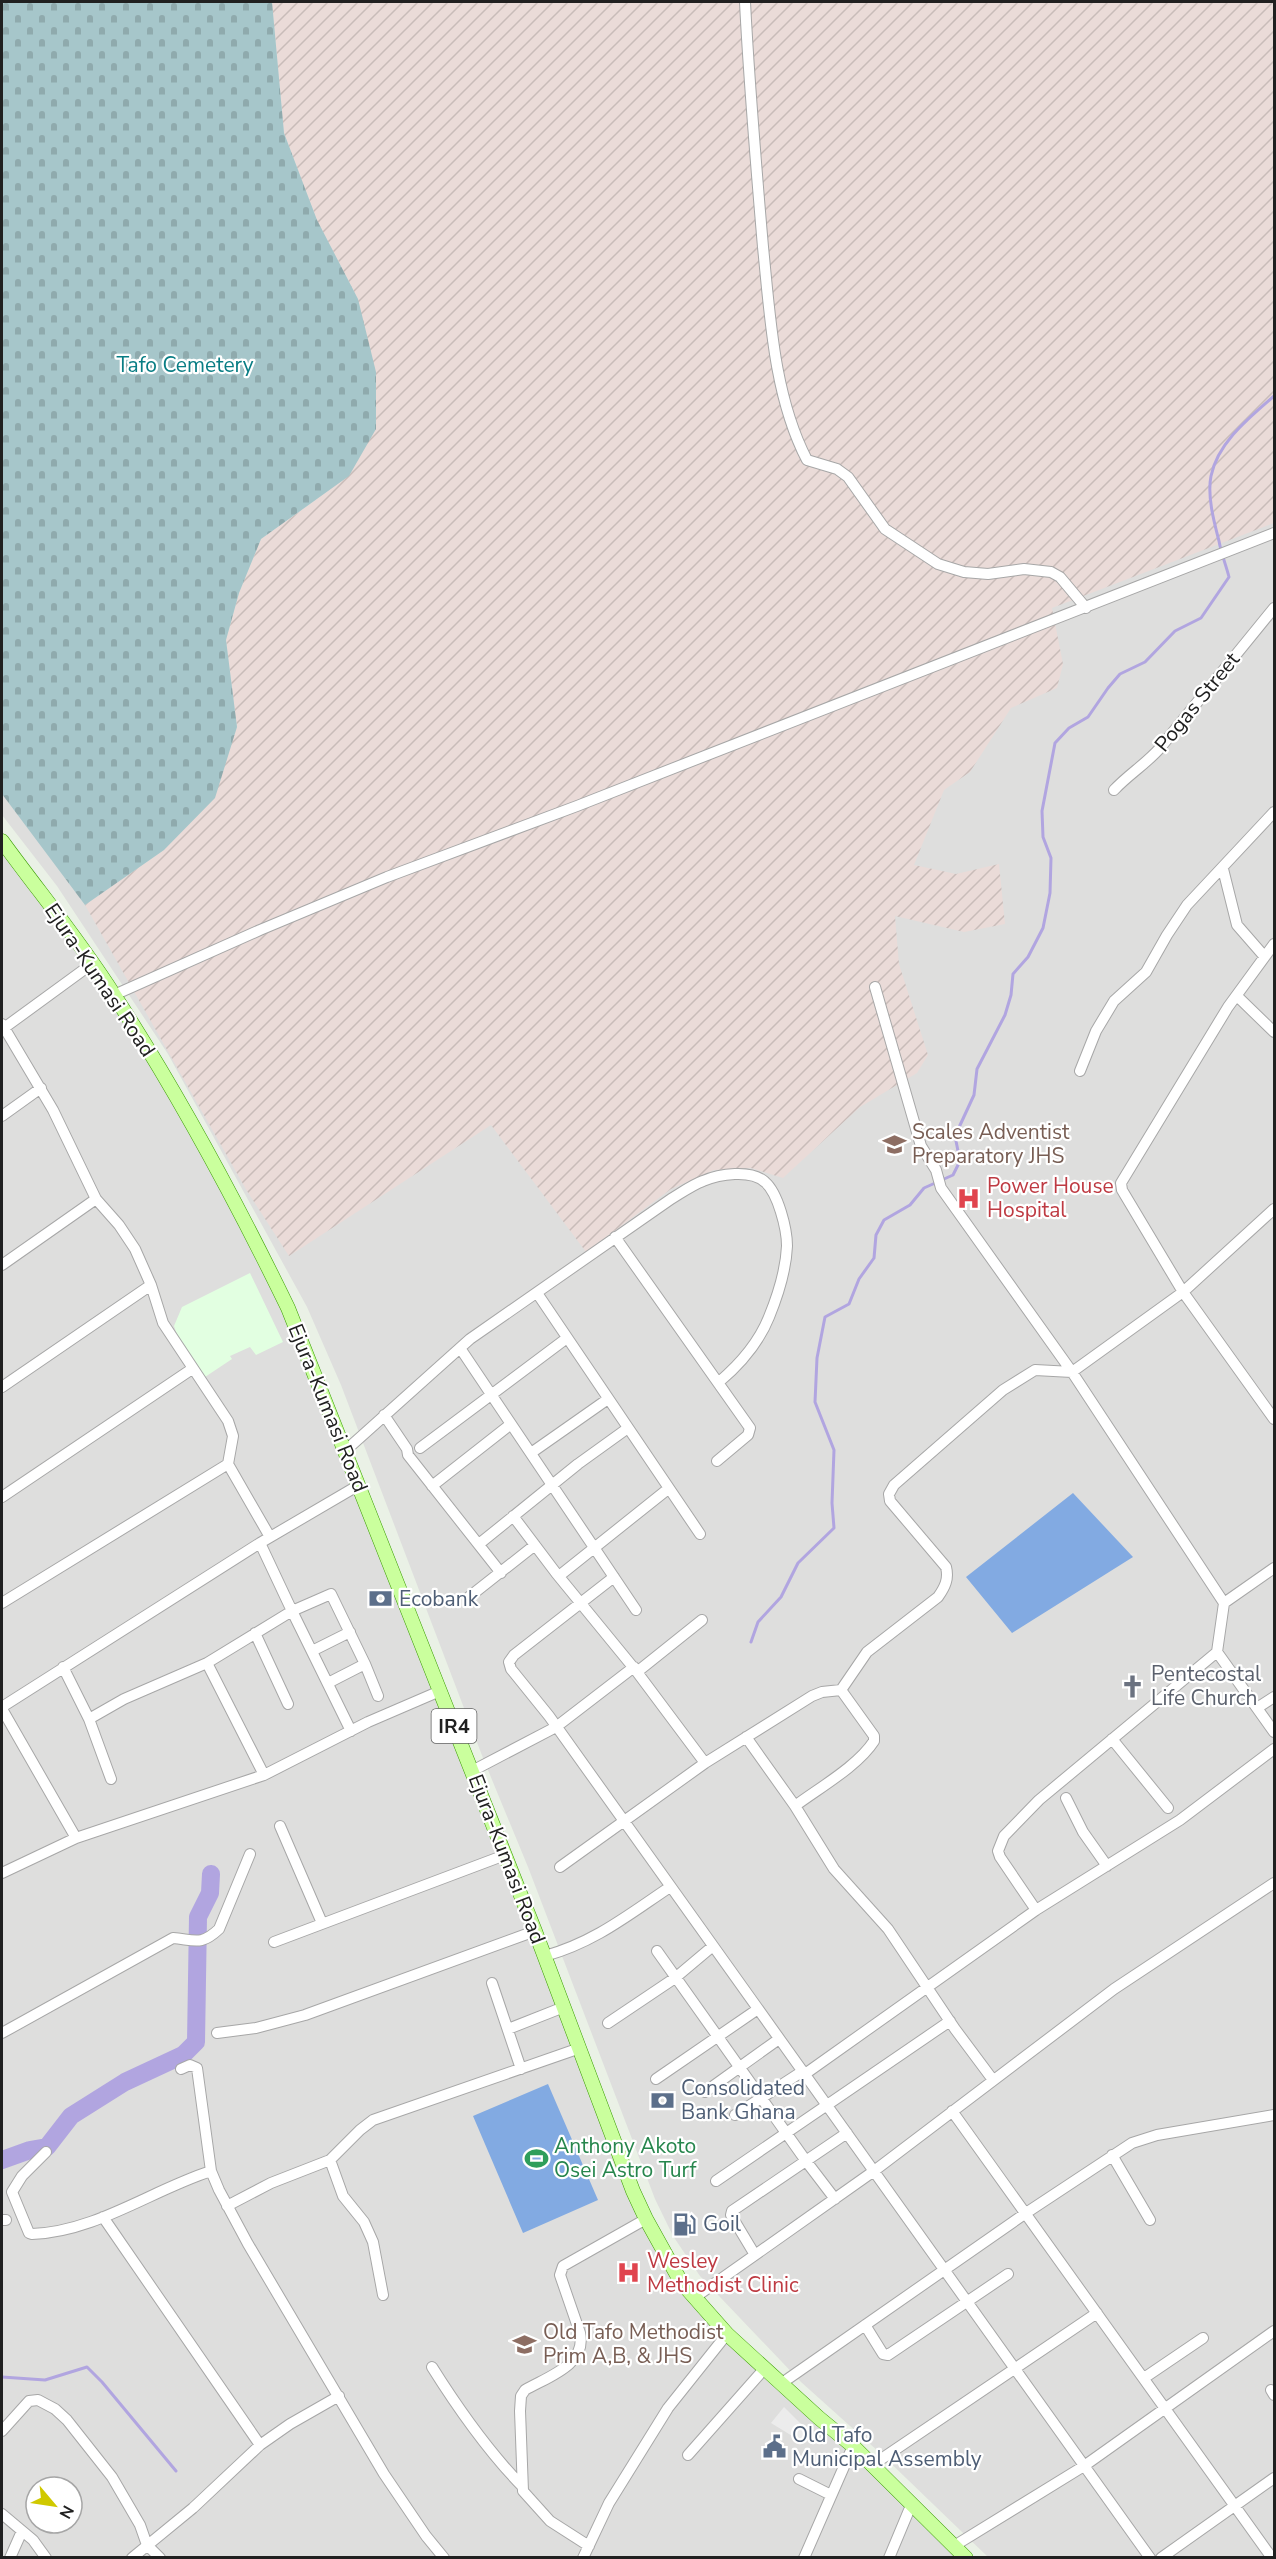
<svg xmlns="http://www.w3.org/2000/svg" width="1276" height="2559" viewBox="0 0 1276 2559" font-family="'Nunito Sans',sans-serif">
  <defs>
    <pattern id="industrial-furrows" width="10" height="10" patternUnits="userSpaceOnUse" patternTransform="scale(1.5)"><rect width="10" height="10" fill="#eadbd8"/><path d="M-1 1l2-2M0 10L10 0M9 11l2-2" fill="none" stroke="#c8bcb9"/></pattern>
    <pattern id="cemetery-stones" width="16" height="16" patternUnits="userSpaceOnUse" patternTransform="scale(1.5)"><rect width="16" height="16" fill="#a6c6ca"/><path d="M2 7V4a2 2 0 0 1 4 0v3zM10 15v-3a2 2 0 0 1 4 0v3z" fill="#8faaad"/></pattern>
  </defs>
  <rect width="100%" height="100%" fill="#eaf1e6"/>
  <path fill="#dededd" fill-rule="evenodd" d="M 2,2 L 1274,2 L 1274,2557 L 988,2557 L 879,2452 L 801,2382 L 700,2276 L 673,2236 L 655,2199 L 528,1867 L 483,1758 L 341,1385 L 307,1307 L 168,1054 L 57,886 L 2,815 Z
    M 2,837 L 189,1122 L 269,1271 L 495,1840 L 674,2276 L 962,2557 L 2,2557 ZM 36,2487 L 72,2487 L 72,2523 L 36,2523 Z"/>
  <path fill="url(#industrial-furrows)" d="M 272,2 L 1274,2 L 1274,523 L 1052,608 L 1063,664 L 1057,688 L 1011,708 L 970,772 L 944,790 L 914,865 L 956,874 L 999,864 L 1005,924 L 964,932 L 895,916 L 899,964 L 928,1055 L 917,1073 L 860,1107 L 783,1178 L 751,1168 L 714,1170 L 671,1189 L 586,1252 L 491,1125 L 289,1256 L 247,1191 L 85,905 L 164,850 L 237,727 L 226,640 L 239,593 L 261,539 L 316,500 L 358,299 L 317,220 L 284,133 Z"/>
  <path fill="#e2ffe1" d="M 250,1273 L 283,1342 L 256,1355 L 250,1347 L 230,1356 L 232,1359 L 205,1377 L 181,1346 L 174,1326 L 182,1307 Z"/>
  <path fill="url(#cemetery-stones)" d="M 2,2 L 272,2 L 284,133 L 317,220 L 358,299 L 376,372 L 376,429 L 349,476 L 261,539 L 239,593 L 226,640 L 237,727 L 215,798 L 164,850 L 85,905 L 2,794 Z"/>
  <path fill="#82aae2" d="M 1073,1493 L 1133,1557 L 1012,1633 L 966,1577 Z
    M 548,2084 L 598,2200 L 523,2233 L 473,2116 Z"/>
  <path fill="#ececec" d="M 784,2407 L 809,2432 L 802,2442 L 771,2423 Z"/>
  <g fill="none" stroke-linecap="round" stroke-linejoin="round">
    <path stroke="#b1a5e0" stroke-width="3" d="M 751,1642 L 758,1622 L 781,1597 L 798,1563 L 834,1528 L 832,1503 L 834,1450 L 815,1402 L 817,1358 L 825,1317 L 849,1304 L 859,1279 L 874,1258 L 876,1235 L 884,1220 L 910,1205 L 924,1188 L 953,1175 L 960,1161 L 955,1136 L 974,1095 L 977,1069 L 1005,1015 L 1011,995 L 1013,974 L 1028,957 L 1043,928 L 1050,893 L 1051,858 L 1043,837 L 1042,811 L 1055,743 L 1069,728 L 1088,717 L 1108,688 L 1120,674 L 1145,662 L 1175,631 L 1201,618 L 1229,577 C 1226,565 1221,553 1219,541 C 1214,522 1207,496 1211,476 C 1218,442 1250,417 1274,396
      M 2,2377 L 45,2380 L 87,2367 L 102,2382 L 176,2471"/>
    <path stroke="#b1a5e0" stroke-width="18" d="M 2,2160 L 30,2150 L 47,2147 L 71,2116 L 125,2082 L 183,2055 L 196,2042 L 198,1917 L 210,1893 L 211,1874"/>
    <defs>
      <path id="minor" d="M 745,2 C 749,83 756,165 763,247 C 770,316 774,397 807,460 L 837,469 L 848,477 L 885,529 L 938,564 L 964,572 L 988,574 L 1024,569 L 1051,572 L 1060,577 L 1086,608
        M 1114,790 C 1129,774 1146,764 1160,748 L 1274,608
        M 1223,869 L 1237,925 L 1264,956
        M 1274,944 L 1228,1007 L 1121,1183 L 1122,1190 L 1183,1292 L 1274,1419
        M 875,987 L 921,1146 L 936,1170 L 941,1188 L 1072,1372 L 1224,1603 L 1217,1652 L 1274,1732
        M 114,995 L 260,930 L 387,877 L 577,806 L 1274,533
        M 1237,996 L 1274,1032
        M 2,1024 L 53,1110 L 96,1199 L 119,1225 L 135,1249 L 151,1285 L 163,1323 L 228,1421 L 233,1436 L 228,1464 L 270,1537
        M 4,1028 L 93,963
        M 1080,1071 L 1096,1031 L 1114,1001 L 1146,972 L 1167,935 L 1187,905 L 1274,812
        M 2,1116 L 41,1088
        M 615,1237 L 750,1428 L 748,1435 L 717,1461
        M 2,1265 L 96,1199
        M 537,1293 L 700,1534
        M 460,1348 L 636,1610
        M 2,1387 L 151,1285
        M 384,1415 L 407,1449 L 408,1455 L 501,1573
        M 420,1448 L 567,1338
        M 345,1451 L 470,1339 L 671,1199 C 681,1193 692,1185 703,1181 C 719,1174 751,1169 765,1182 C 778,1193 787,1229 787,1246 C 786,1269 778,1295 769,1317 C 759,1342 739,1365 719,1382
        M 531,1453 L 608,1399
        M 432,1486 L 511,1424
        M 2,1497 L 192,1369
        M 513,1516 L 556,1573 L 637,1672 L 705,1763
        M 260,1543 L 292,1611 L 207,1663 L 264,1775
        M 479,1544 L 578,1464 L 628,1428
        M 559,1576 L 668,1489
        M 614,1577 L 514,1655 L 509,1662 L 511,1669 L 549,1716 L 1150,2558
        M 469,1597 L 535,1545
        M 2,1603 L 228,1464
        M 1224,1603 L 1274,1568
        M 255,1633 L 288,1704
        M 312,1651 L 350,1632
        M 63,1667 L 89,1719 L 111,1779
        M 637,1672 L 702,1620
        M 328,1683 L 365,1664 L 378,1696
        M 2,1707 L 260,1543 L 359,1485
        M 1257,1708 L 1274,1697
        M 2,1709 L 76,1838
        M 89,1719 L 124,1699 L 207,1663
        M 351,1731 L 292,1611 L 331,1594 L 365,1664
        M 746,1737 L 795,1806 L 834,1869 L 888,1929 L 955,2029 L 993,2080
        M 1112,1739 L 1168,1808
        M 472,1771 L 556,1727 L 634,1667
        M 1066,1798 L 1083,1832 L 1107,1866
        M 795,1806 C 819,1788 858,1766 874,1741 L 874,1736 L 841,1690
        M 280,1826 L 322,1923
        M 560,1867 L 705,1763 L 812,1696 L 822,1692 L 841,1690 L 867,1652 L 938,1597 C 945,1587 949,1579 946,1567 L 890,1501 L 889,1494 L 894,1485 L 1003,1390 L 1035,1370 L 1072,1372 L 1183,1292 L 1274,1209
        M 2,1873 L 76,1838 L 264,1775 L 368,1722 L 440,1691
        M 1036,1910 L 1000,1857 L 998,1851 L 1004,1836 L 1039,1800 L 1217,1652
        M 274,1942 L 505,1855
        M 657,1951 L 806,2161 L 835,2199
        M 545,1956 C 595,1942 628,1915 670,1887
        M 492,1983 L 521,2069
        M 608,2023 L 675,1978 L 713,1946
        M 508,2029 L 564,2007
        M 2,2033 L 173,1938 C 195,1940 201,1946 219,1929 L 250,1854
        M 217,2033 L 256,2028 L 305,2015 L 535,1931
        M 181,2069 L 190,2065 L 197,2068 L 211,2171 L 219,2190 L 248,2244 L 384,2474 L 426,2536 L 444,2558
        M 805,2074 L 1036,1910 L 1180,1820 L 1274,1749
        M 656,2079 L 758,2009
        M 705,2092 L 779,2039
        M 952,2111 L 1272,2558
        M 735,2115 L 803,2071
        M 46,2152 L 22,2176 L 12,2192 L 29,2233 L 32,2234 C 95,2232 152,2190 211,2171
        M 1112,2155 L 1150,2220
        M 330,2160 L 343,2196 L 364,2222 L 373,2242 L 383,2295
        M 716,2181 L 950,2021
        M 227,2206 L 271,2183 L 330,2160 L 360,2130 L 373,2120 L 580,2048
        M 103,2217 L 260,2445
        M 2,2220 L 6,2220
        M 755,2255 L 731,2215 L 732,2211 L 847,2133
        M 694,2298 L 874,2171 L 1114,1989 L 1274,1883
        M 865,2325 L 883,2354 L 888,2355 L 1008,2274
        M 432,2367 C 459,2410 487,2450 522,2486
        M 1144,2378 L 1203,2338
        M 782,2383 L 1026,2213 L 1132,2143 L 1157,2135 L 1274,2115
        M 1271,2390 L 1274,2395
        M 2,2431 L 29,2401 L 38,2400 L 55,2409 L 67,2420 L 112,2477 L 140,2525 L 147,2545 L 160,2558
        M 688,2455 L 765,2368
        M 871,2466 L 1097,2313
        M 799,2479 L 831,2495
        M 2,2514 L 33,2540 L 46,2558
        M 589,2546 L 550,2521 L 523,2491 L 520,2411 L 521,2396 L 525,2390 C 547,2377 587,2365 580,2333 L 560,2275 L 563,2266 L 646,2219
        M 954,2546 L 1084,2466 L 1274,2331
        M 10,2558 L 22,2531
        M 132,2558 L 193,2508 L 260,2445 L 290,2424 L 339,2396
        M 583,2558 L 609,2503 L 668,2408 L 727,2334
        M 804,2558 L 853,2446
        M 889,2558 L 912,2503
        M 1161,2558 L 1274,2478"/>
      <path id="major" d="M 2,841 C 39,892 80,941 114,995 C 179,1095 236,1201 288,1308 L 535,1931 L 633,2191 L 646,2219 L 681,2282 L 727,2334 L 819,2418 L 853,2446 L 966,2558"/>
    </defs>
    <use href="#minor" stroke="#a7a7a7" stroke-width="12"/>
    <use href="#major" stroke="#389c00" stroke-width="15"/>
    <use href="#minor" stroke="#fff" stroke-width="10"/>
    <use href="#major" stroke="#caff9d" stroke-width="14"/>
  </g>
  <defs>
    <symbol id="school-bare" viewBox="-9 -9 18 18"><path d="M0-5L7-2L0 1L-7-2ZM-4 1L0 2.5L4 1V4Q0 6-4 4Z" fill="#8d6e63" stroke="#fff" stroke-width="2.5" paint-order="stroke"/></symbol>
    <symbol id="hospital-bare" viewBox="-9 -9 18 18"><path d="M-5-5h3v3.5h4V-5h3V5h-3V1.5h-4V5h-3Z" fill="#e0444e" stroke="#fff" stroke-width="2.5" paint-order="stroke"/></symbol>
    <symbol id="bank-bare" viewBox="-9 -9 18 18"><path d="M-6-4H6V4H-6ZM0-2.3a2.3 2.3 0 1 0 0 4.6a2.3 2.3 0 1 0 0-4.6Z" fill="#5c6f8a" stroke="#fff" stroke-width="2.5" paint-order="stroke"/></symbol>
    <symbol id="church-bare" viewBox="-9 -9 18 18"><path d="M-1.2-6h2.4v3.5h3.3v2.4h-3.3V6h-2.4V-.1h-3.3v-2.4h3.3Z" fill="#6b7280" stroke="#fff" stroke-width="2.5" paint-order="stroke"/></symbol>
    <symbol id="stadium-bare" viewBox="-9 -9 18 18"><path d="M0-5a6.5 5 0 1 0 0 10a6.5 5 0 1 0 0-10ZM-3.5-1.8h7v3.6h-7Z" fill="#2e9e5b" stroke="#fff" stroke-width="2.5" paint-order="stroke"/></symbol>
    <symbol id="fuel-bare" viewBox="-9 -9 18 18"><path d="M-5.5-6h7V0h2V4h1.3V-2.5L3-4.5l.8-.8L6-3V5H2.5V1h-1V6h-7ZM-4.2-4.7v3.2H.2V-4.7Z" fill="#5c6f8a" stroke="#fff" stroke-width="2.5" paint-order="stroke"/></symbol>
    <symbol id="civic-bare" viewBox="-9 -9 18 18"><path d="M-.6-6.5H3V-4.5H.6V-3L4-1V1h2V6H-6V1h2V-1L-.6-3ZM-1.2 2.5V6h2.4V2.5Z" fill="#5c6f8a" stroke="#fff" stroke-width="2.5" paint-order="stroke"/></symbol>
  </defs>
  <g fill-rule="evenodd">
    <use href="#school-bare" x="878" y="1128" width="33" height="33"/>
    <use href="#hospital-bare" x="952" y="1182" width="33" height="33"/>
    <use href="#bank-bare" x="364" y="1582" width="33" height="33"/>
    <use href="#church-bare" x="1116" y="1670" width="33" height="33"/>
    <use href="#bank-bare" x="646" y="2084" width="33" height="33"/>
    <use href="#stadium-bare" x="520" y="2142" width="33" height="33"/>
    <use href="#fuel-bare" x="668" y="2208" width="33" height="33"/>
    <use href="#hospital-bare" x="612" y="2256" width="33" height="33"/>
    <use href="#school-bare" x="508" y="2328" width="33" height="33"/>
    <use href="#civic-bare" x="758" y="2430" width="33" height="33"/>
  </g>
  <g text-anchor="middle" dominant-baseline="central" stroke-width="4.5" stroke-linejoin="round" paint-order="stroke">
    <rect fill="#fff" stroke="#636363" stroke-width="1.5" x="431.5" y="1709" width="45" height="34" rx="4.5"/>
    <g font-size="20" font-weight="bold" fill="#202020">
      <text x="454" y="1726">IR4</text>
    </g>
    <g font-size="21" fill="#087d84" stroke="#fff">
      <text x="185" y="365">Tafo Cemetery</text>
    </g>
    <g font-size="21" fill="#202020" stroke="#fff">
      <text transform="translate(1197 702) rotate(-51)">Pogas Street</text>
      <text transform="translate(100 980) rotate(56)">Ejura-Kumasi Road</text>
      <text transform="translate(328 1408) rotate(68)">Ejura-Kumasi Road</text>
      <text transform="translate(507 1859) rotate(69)">Ejura-Kumasi Road</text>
    </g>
    <g font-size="21" fill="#785e54" stroke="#fff" text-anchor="start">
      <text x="912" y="1132">Scales Adventist<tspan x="912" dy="24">Preparatory JHS</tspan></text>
      <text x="543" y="2332">Old Tafo Methodist<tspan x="543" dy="24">Prim A,B, &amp; JHS</tspan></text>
    </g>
    <g font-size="21" fill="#be3a42" stroke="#fff" text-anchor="start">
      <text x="987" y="1186">Power House<tspan x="987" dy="24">Hospital</tspan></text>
      <text x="647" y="2261">Wesley<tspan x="647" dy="24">Methodist Clinic</tspan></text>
    </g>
    <g font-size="21" fill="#4e5e75" stroke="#fff" text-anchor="start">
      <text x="399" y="1599">Ecobank</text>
      <text x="681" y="2088">Consolidated<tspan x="681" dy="24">Bank Ghana</tspan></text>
      <text x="703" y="2224">Goil</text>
      <text x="792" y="2435">Old Tafo<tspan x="792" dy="24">Municipal Assembly</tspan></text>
    </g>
    <g font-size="21" fill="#5b616d" stroke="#fff" text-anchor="start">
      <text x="1151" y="1674">Pentecostal<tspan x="1151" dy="24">Life Church</tspan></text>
    </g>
    <g font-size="21" fill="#27864d" stroke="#fff" text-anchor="start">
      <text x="554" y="2146">Anthony Akoto<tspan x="554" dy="24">Osei Astro Turf</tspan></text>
    </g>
  </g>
  <rect width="1276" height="2559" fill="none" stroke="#202020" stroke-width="6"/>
  <g transform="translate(54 2505) rotate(119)"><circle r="28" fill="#ffffff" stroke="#a6a6a6" stroke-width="1.5"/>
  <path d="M0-4.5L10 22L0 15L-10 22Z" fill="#d0c900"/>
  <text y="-9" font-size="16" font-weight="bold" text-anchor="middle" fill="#202020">N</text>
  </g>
</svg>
